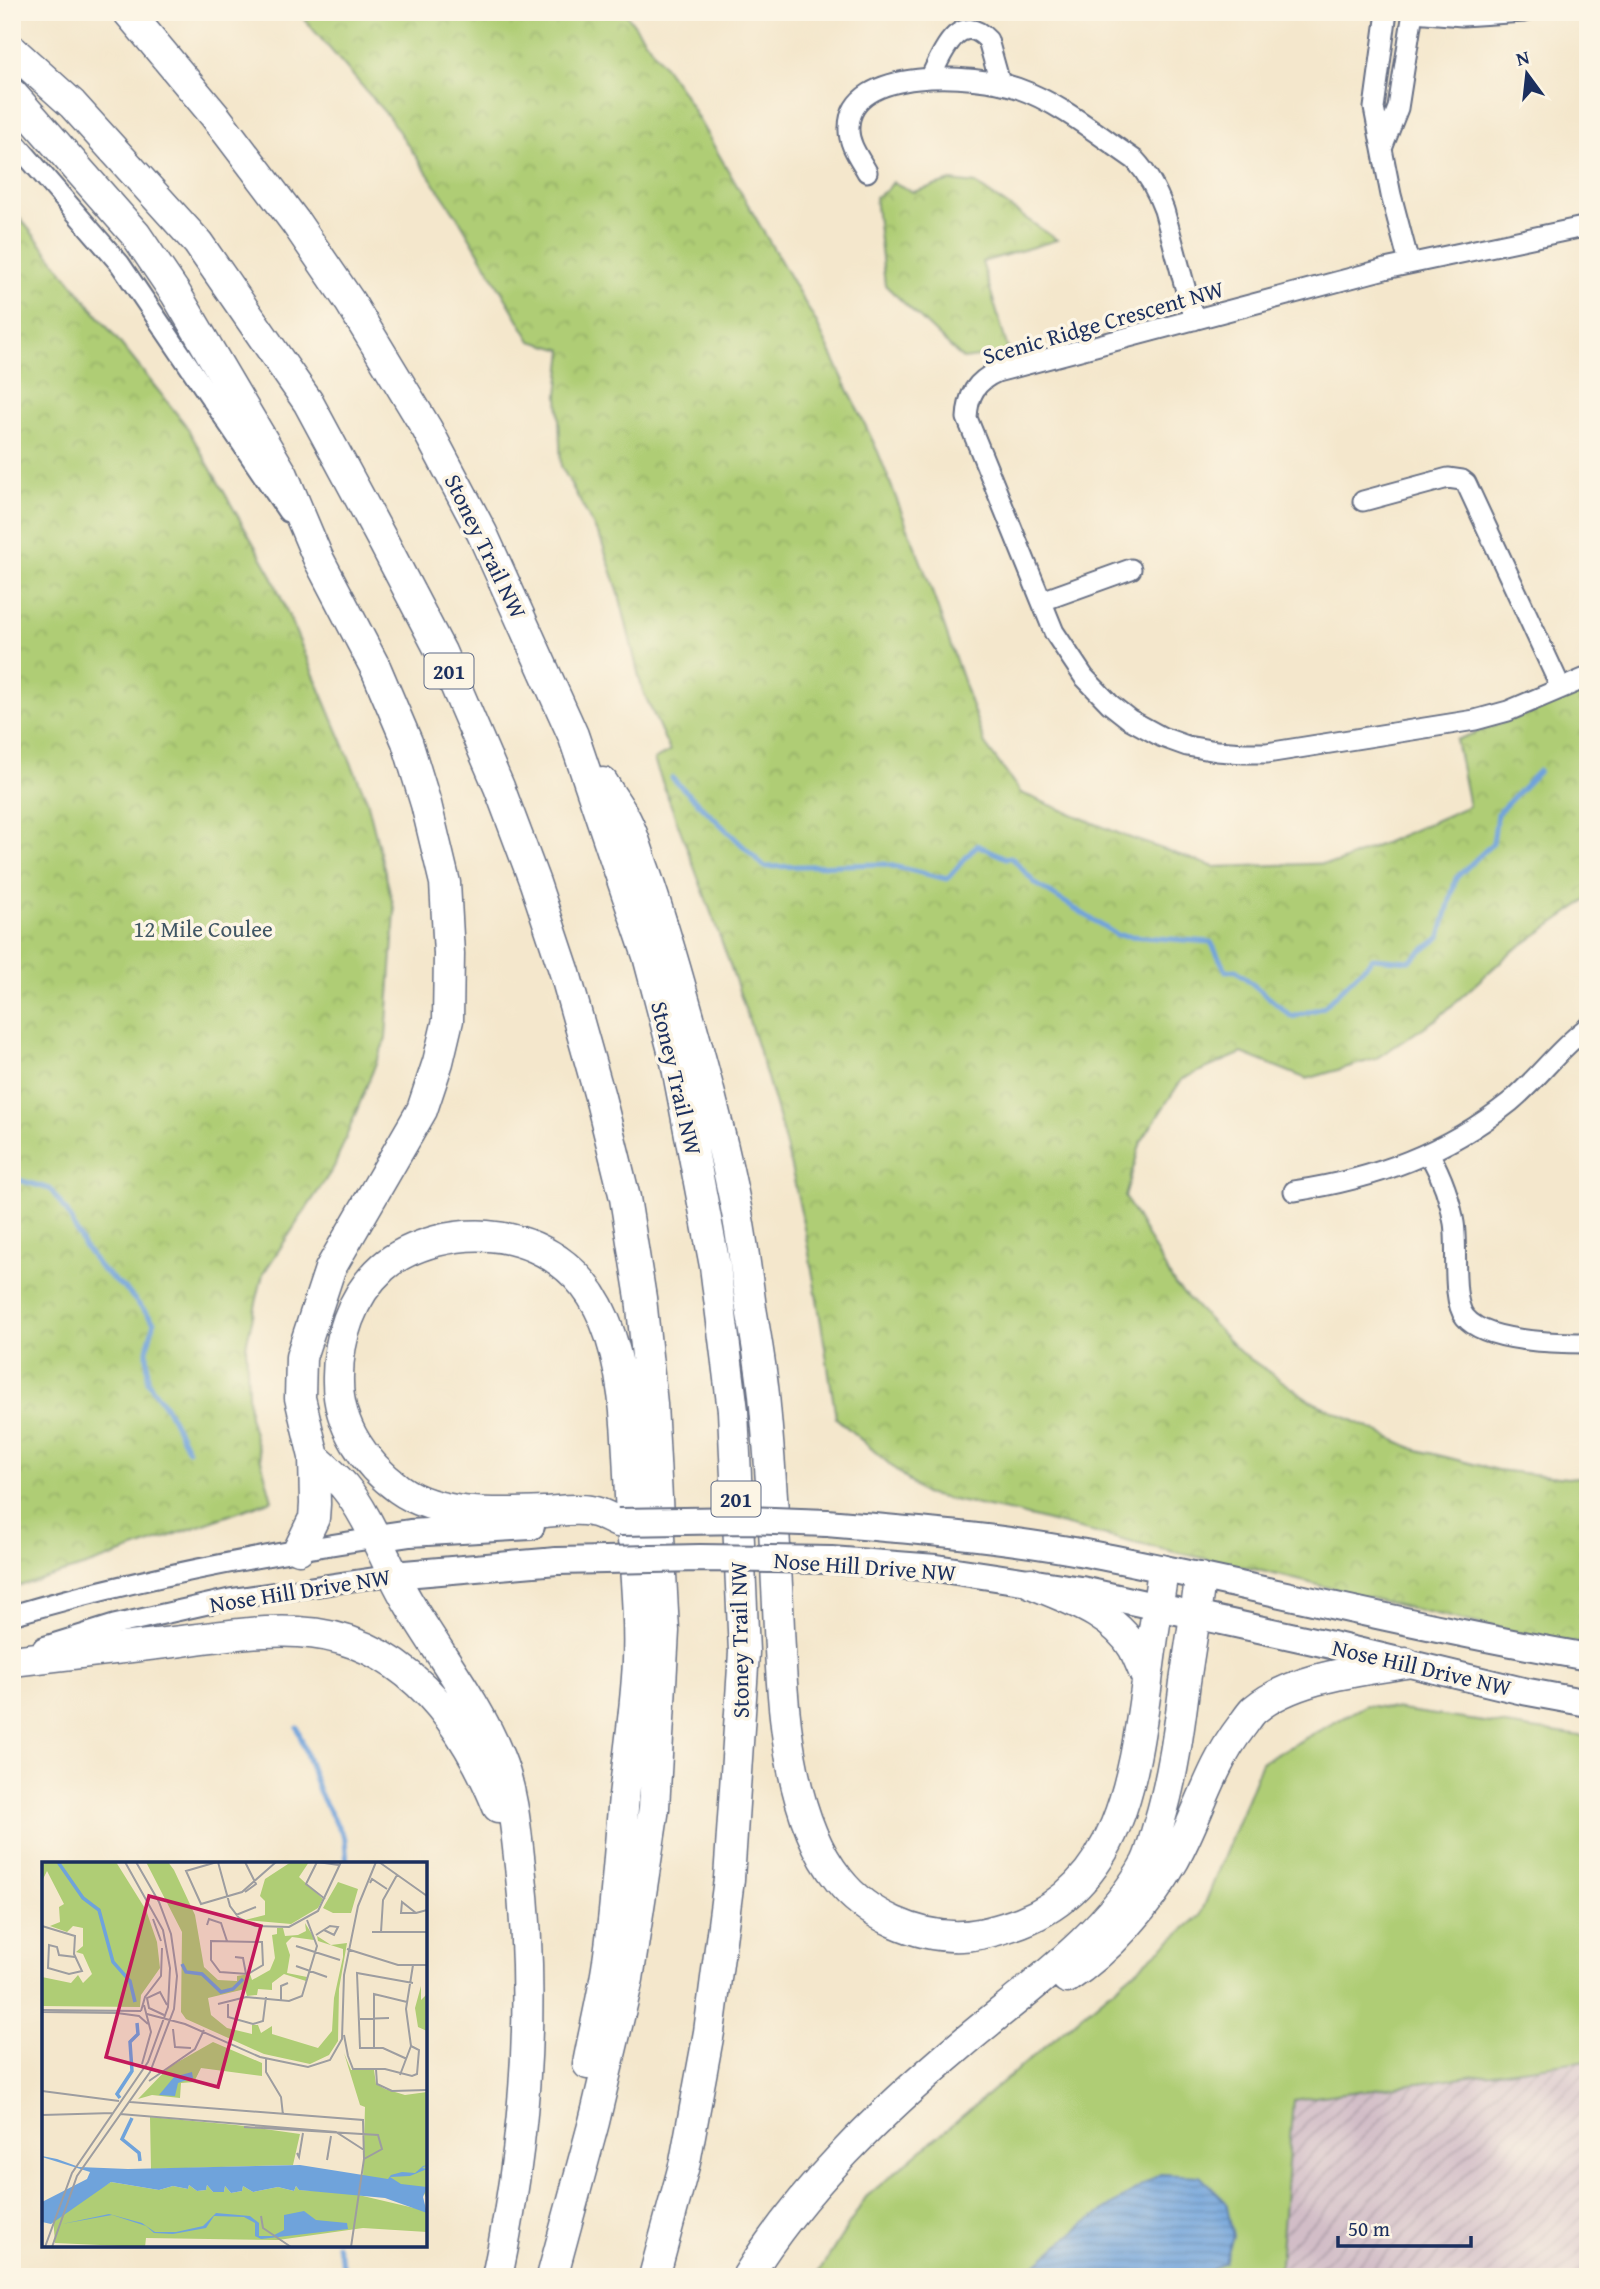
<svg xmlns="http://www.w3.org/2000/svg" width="1600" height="2289" viewBox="0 0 1600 2289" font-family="'Gentium Book Plus',serif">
  <defs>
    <pattern id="industrial-furrows" width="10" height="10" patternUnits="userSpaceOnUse" patternTransform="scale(1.75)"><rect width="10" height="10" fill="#d2bdc7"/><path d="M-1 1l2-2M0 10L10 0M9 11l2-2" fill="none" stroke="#aa9aa5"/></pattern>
    <pattern id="park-crowns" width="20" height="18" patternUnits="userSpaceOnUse" patternTransform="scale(1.75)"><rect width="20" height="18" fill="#afcd75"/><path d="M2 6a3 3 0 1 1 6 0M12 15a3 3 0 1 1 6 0" fill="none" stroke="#96b068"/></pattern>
    <pattern id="water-rules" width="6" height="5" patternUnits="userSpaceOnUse" patternTransform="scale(1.75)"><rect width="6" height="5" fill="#6fa3db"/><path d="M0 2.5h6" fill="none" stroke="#5a85b5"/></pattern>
  </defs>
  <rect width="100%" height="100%" fill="#fcf5e5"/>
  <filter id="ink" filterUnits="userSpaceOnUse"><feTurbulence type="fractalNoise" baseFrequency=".0143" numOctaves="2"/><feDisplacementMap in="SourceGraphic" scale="14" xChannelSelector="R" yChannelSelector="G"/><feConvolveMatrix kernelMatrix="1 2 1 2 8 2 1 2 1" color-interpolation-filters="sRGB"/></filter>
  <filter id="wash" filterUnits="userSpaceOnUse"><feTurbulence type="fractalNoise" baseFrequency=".00686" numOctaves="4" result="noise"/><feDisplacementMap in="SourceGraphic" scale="28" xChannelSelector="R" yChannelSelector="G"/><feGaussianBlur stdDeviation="1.57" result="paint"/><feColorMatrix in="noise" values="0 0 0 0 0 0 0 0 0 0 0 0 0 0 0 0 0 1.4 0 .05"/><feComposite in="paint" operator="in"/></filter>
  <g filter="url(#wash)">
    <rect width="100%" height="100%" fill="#f4e7cc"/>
    <path fill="url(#industrial-furrows)" d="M 1588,2060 L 1588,2277 L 1276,2277 L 1280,2264 L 1293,2100 Z"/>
    <path fill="#afcd75" stroke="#657e6a" stroke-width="2" d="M 1366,1705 L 1588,1737 L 1588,2060 L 1293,2100 L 1280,2264 L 1276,2277 L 816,2277 L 866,2197 L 1200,1916 L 1262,1762 Z"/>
    <path fill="url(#park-crowns)" stroke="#657e6a" stroke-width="2" d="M 298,12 L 625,12 L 682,91 L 816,322 L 878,452 L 927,577 L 985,744 L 1021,793 L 1125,836 L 1214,867 L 1338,863 L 1469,806 L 1456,740 L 1588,691 L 1588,899 L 1509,954 L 1438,1018 L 1375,1059 L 1307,1079 L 1242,1053 L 1182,1079 L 1141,1142 L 1125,1197 L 1175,1285 L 1240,1352 L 1311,1401 L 1414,1449 L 1497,1470 L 1567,1478 L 1588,1476 L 1588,1645 L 1528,1635 L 1406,1607 L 1262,1571 L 1134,1543 L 1017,1513 L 924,1494 L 836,1418 C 821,1322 807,1226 782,1131 C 749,1005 699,882 654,760 L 670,751 L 642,689 L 618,590 L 601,540 L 561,466 L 558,394 L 563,350 L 531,341 L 460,221 L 388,116 Z
      M 951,181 L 976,184 L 1057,240 L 982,262 L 1009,353 L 963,359 L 885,285 L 875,197 L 887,190 L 893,182 L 913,192 Z
      M 12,208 L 185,424 L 271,574 L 367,800 L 395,912 L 386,1038 L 334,1167 L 263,1274 L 246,1345 L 249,1416 L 272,1500 L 86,1566 L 12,1588 Z"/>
    <path fill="url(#water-rules)" stroke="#45699c" stroke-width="2" d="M 1160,2174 L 1200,2176 L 1226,2202 L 1233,2236 L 1225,2262 L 1199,2277 L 1021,2277 L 1082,2225 Z"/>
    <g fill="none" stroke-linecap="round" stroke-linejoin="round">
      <path stroke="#6fa3db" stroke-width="5" d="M 672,778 L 765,867 L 884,864 L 947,879 L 977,845 L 1006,858 L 1012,858 L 1036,884 L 1117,935 L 1211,942 L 1226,971 L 1236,970 L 1292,1017 L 1324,1007 L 1373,958 L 1409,961 L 1440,937 L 1456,878 L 1493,843 L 1497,814 L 1539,771
        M 12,1178 L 50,1189 L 67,1212 L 83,1245 L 100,1268 L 128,1292 L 154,1322 L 147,1350 L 148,1382 L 167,1409 L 188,1450
        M 297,1727 L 320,1794 L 345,1839 L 347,1864
        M 337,2245 L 347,2277"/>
    </g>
  </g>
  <g filter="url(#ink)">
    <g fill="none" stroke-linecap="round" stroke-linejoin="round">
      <defs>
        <path id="minor" d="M 1387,12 L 1374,108 L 1391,195 L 1409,263
          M 1414,12 L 1462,16 L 1524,12
          M 930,78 C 941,57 958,8 988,40 L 1000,83
          M 12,139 L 120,264 L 288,512
          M 1383,146 L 1398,108 L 1413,12
          M 867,172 C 860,159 848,144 849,128 C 849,65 977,74 1017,88 C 1060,103 1097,134 1135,160 C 1149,175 1157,191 1164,210 L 1194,320
          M 1588,226 L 1385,269 L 997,372 C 976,381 968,395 967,418 L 1054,632 L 1084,677 L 1110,704 L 1129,719 L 1162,737 L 1187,746 L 1217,751 L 1244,753 L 1267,753 L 1475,720 L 1508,711 L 1588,677
          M 1363,501 L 1448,478 L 1462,480 L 1466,483 L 1561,688
          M 1042,601 L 1131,569
          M 1429,1153 C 1441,1175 1450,1197 1454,1223 C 1458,1247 1451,1300 1465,1317 C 1485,1342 1557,1343 1588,1343
          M 1294,1191 C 1375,1179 1446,1153 1510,1102 C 1538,1079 1559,1048 1588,1027
          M 12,1615 C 131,1580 253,1556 376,1538
          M 43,1647 L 114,1625 L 230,1599 L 393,1575"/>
        <path id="major" d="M 827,1523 C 913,1530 1000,1537 1085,1553 C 1253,1585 1419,1628 1588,1657
          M 376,1538 L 410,1533 L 531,1526
          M 831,1560 L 936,1568 L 1081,1590 L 1336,1646 L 1523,1691 L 1588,1703
          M 393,1575 L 557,1561"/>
        <path id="highway" d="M 128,12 L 215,116 L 296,223 L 350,302 L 427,429 L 482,533 L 573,735 L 648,956 L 676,1062 L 715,1266 L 733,1411 L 744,1652 L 729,1879 L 709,2032 L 685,2162 L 654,2277
          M 12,50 L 72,104 L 198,243 L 308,402 L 384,543 L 441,652 L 499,787 L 535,883 L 565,973 L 600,1097 L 625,1198 L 641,1298 L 652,1404 L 664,1631 L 654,1808 L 628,1979 L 594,2122 L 552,2277
          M 12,94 L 136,235 L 176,294 L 283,475 L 318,558 L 376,669 L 407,742 L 426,804 L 445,883 L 449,954 L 448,1020 L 438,1062 L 422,1110 L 330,1269 L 301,1357 L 300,1398 L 314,1457 L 315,1504 L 314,1518 L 299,1549
          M 603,783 C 610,795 619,807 626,820 C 634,835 638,853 644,869 C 660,915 674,963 687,1010 C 706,1077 724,1145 737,1213 C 743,1245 747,1277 751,1308 C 756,1337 761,1366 764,1395 C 770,1458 774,1522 777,1586 C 782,1675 780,1807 839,1880 C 866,1915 918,1938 962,1936 C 982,1935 1002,1929 1021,1922 C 1121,1883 1134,1775 1147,1682 C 1151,1644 1158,1607 1163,1570
          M 314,1457 C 324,1466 335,1476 344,1486 C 370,1517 387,1567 408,1602 C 438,1653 477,1702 499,1757 C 513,1791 516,1830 520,1866 C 536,2005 526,2140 497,2277
          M 1031,1583 C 1066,1598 1114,1613 1134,1649 C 1139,1659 1143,1670 1147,1679
          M 12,1661 C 69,1654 125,1648 182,1641 C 220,1636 260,1630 298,1632 C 402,1637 462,1718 498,1807
          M 1067,1978 C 1109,1951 1149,1904 1174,1860 C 1198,1817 1210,1767 1241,1727 C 1245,1722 1249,1715 1254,1710 C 1293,1677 1358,1671 1406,1663
          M 588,2064 C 594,2032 602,2000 607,1968 C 616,1911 619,1853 624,1796 C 629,1751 636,1706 638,1661 C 640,1607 633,1551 630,1496 C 627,1437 627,1374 604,1319 C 575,1250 505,1223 436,1241 C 418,1246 398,1254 383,1267 C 351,1296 337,1340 338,1382 C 338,1426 365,1464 399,1489 C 438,1517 500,1514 545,1512 C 559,1511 577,1508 590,1511 C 600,1512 609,1518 618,1522
          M 747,2277 C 803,2187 881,2112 962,2044 C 1023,1992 1107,1935 1146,1863 C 1152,1851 1155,1835 1159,1823 C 1173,1776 1179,1730 1185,1682 C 1190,1647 1196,1613 1200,1578"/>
      </defs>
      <use href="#minor" stroke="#676f84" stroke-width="23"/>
      <use href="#major" stroke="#676f84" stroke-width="30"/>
      <use href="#highway" stroke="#676f84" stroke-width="33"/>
      <use href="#minor" stroke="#fff" stroke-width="19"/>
      <use href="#major" stroke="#fff" stroke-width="26"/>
      <use href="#highway" stroke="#fff" stroke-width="30"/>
      <defs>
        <path id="major-bridge" d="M 618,1522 L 748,1520 L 827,1523
          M 557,1561 L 700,1558 L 831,1560"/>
      </defs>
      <use href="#major-bridge" stroke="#676f84" stroke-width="30" stroke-linecap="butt"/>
      <use href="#major-bridge" stroke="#fff" stroke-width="26"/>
    </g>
  </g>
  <g text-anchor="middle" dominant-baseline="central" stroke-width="7" stroke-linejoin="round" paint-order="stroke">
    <g fill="#fcf5e5" stroke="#5e6a86" stroke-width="2">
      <rect x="424.5" y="653.5" width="49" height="35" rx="5"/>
      <rect x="711.5" y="1481.5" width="49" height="35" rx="5"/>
    </g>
    <g font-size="21" font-weight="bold" fill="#1b2f5e">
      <text x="449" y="671">201</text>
      <text x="736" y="1499">201</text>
    </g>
    <g font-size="23" fill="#1b2f5e" stroke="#fcf5e5">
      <text transform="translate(1103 322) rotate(-16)">Scenic Ridge Crescent NW</text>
      <text transform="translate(486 546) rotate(64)">Stoney Trail NW</text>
      <text transform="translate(677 1078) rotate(77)">Stoney Trail NW</text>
      <text transform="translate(865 1566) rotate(4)">Nose Hill Drive NW</text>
      <text transform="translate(300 1590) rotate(-9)">Nose Hill Drive NW</text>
      <text transform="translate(739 1640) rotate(-91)">Stoney Trail NW</text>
      <text transform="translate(1422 1667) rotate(13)">Nose Hill Drive NW</text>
    </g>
    <g font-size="23" fill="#405664" stroke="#fcf5e5">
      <text x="203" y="928">12 Mile Coulee</text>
    </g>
  </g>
  <g transform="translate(42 1862)">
    <rect width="385" height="385" fill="#f4e7cc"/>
    <path d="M 171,180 L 220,201 L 220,214 L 159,206 L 152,220 L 139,221 L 138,236 L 110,233 L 96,237 L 127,205 Z" fill="#afcd75"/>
    <path d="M 0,0 L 74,0 L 104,48 L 115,80 L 118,106 L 99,133 L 98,145 L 0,144 L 0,115 L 29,121 L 36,113 L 41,121 L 50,112 L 41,92 L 34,90 L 41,84 L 41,66 L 31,64 L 25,70 L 8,64 L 18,60 L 17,45 L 22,42 L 5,9 L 0,19 ZM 104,0 L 126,0 L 132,8 L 153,53 L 162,105 L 176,118 L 195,119 L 195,114 L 208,112 L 210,118 L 228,108 L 233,96 L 230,73 L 235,72 L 235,66 L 241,66 L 243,74 L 256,73 L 264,69 L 263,61 L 271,74 L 272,78 L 250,75 L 244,81 L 248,93 L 245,111 L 265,115 L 264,119 L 242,112 L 230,121 L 230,128 L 216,127 L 215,133 L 205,134 L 203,127 L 166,136 L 169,153 L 185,166 L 210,172 L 210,163 L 216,163 L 219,171 L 230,164 L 230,172 L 276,186 L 290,169 L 292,136 L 301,95 L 301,87 L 276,79 L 275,74 L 289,83 L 305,81 L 297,127 L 296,179 L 287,193 L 268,202 L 222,192 L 144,157 L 139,150 L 140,70 ZM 249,0 L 267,0 L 257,15 L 281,37 L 276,46 L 249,62 L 203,58 L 223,53 L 223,39 L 218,34 L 223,17 ZM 296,20 L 316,27 L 309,51 L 291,51 L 281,46 ZM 379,124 L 379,138 L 385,132 L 385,169 L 376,165 L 373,146 ZM 302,191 L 309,208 L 332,208 L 334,222 L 343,227 L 363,233 L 385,230 L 385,338 L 382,331 L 349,319 L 321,315 L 323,245 L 318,243 ZM 108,255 L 194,263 L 258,272 L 251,303 L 109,307 ZM 69,320 L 117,328 L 131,324 L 146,327 L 147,323 L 155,329 L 164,328 L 165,323 L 171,330 L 182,330 L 183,324 L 189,331 L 200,329 L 201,324 L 211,330 L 236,325 L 252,329 L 254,324 L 257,328 L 308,331 L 385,349 L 385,370 L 321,366 L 236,378 L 104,376 L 103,385 L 13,381 L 11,354 Z" fill="#afcd75"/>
    <path d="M 150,210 L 151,216 L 136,221 L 133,234 L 117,233 L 132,215 ZM 0,295 L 0,294 L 15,297 L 37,305 L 86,307 L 258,303 L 346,317 L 349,313 L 360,310 L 373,311 L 381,304 L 385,303 L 380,306 L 385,307 L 368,314 L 348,315 L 359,322 L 385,325 L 381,335 L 385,351 L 343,336 L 257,328 L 254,324 L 252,329 L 236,325 L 211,330 L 201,324 L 200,329 L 189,331 L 183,324 L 182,330 L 171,330 L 165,323 L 164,328 L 155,329 L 147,323 L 146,327 L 131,324 L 117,328 L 69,320 L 9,362 L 0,360 L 0,340 L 45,317 L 48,310 ZM 262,349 L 274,358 L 305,361 L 306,367 L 219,377 L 213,374 L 213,361 L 202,355 L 172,354 L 164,366 L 131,372 L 112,371 L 104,364 L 70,353 L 20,362 L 67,352 L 100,361 L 113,370 L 134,370 L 161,364 L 174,351 L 208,354 L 217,361 L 217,374 L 230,374 L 242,368 L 242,353 Z" fill="#6fa3db"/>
    <path fill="none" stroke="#6fa3db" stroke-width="3.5" d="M 16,0 L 41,36 L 57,48 L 71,100 L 88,119 L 93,140M 140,102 L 144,110 L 160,112 L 179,130 L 191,127 L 201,117M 78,236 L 75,232 L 90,209 L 88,180 L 96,172 L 95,161M 90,256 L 80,277 L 97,291 L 98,299"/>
    <path fill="none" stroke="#9d9da0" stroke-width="2" d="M 175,0 L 144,9 L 159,42 L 200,30 L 234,0M 176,0 L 188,44 L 197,56 L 213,64 L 247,65 L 276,49 L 299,0M 203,0 L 214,22 L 203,30M 275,0 L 264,22 L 283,37M 275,0 L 297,3M 337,0 L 385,34M 328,21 L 330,17 L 345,27M 374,51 L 360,40 L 359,51 L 374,51 L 385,48M 194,53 L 214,45M 111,57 L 119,79M 165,63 L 167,57 L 179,61 L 185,79M 0,64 L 33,74 L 32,92 L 40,109 L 27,112 L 6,106 L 7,83 L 15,85 L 17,93 L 33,95M 330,70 L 385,70M 339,70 L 341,38 L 355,13M 274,73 L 288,64 L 296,65 L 292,73 L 282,68M 169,79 L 220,80 L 221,103 L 206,112 L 178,110 L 169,98 ZM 254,84 L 298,98M 305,87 L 356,103 L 385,103M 193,95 L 201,96 L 204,112M 254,104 L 285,115M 239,139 L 239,124 L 246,121M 176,142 L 204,135 L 247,139 L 260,134 L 275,84 L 265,58M 186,142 L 186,155 L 211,162 L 221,159 L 224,135M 0,148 L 99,149M 99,149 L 103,135 L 119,114 L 120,86M 0,150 L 75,151M 75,151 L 97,154 L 106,162M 105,152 L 143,162 L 218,195 L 266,205 L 288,198 L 300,177 L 302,113 L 316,44 L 334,0M 122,153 L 107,146 L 105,136 L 118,130 L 125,143M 318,157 L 347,156M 131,167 L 133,185 L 149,186M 302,173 L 306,194M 332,186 L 332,132 L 365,140M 306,194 L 311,207 L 343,207 L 370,214 L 375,212 L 377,188 L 369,184M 224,197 L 224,210 L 239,235 L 241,253M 365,197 L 341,186 L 318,186 L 315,111 L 371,121M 100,202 L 109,170 L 102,143M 334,207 L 335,222 L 350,229 L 385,228M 358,213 L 369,184 L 364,147 L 371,103M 107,219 L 153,187 L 162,168M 0,229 L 77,239M 88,240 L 321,258 L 322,297 L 309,385M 78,252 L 294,270 L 322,288M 0,253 L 71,251M 202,265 L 336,273 L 340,287 L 322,297M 255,291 L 257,295 L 261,271M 286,293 L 285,298 L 289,274M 219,354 L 221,366 L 249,385M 3,385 L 30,311 L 106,200 L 126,145 L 128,106 L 121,68 L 83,0M 10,385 L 35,314 L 108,210 L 132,147 L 135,114 L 129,72 L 117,40 L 94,0"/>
    <path fill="#c2185b" fill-opacity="0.15" stroke="#c2185b" stroke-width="3.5" d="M 107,34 L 219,64 L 176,225 L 64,195 Z"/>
    <rect width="385" height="385" fill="none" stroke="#1b2f5e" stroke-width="3.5"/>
  </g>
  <rect width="1600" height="2289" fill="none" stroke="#fcf5e5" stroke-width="42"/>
  <g transform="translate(1527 74) rotate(345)" stroke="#fcf5e5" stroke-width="5" paint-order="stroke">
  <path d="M0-5L12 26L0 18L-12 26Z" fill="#1b2f5e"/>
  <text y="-10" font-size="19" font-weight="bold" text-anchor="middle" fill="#1b2f5e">N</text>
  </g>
  <path d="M1338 2236v10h133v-10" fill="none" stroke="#1b2f5e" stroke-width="3.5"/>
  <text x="1348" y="2236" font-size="21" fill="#1b2f5e" stroke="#fcf5e5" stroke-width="5" paint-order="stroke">50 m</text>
</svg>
